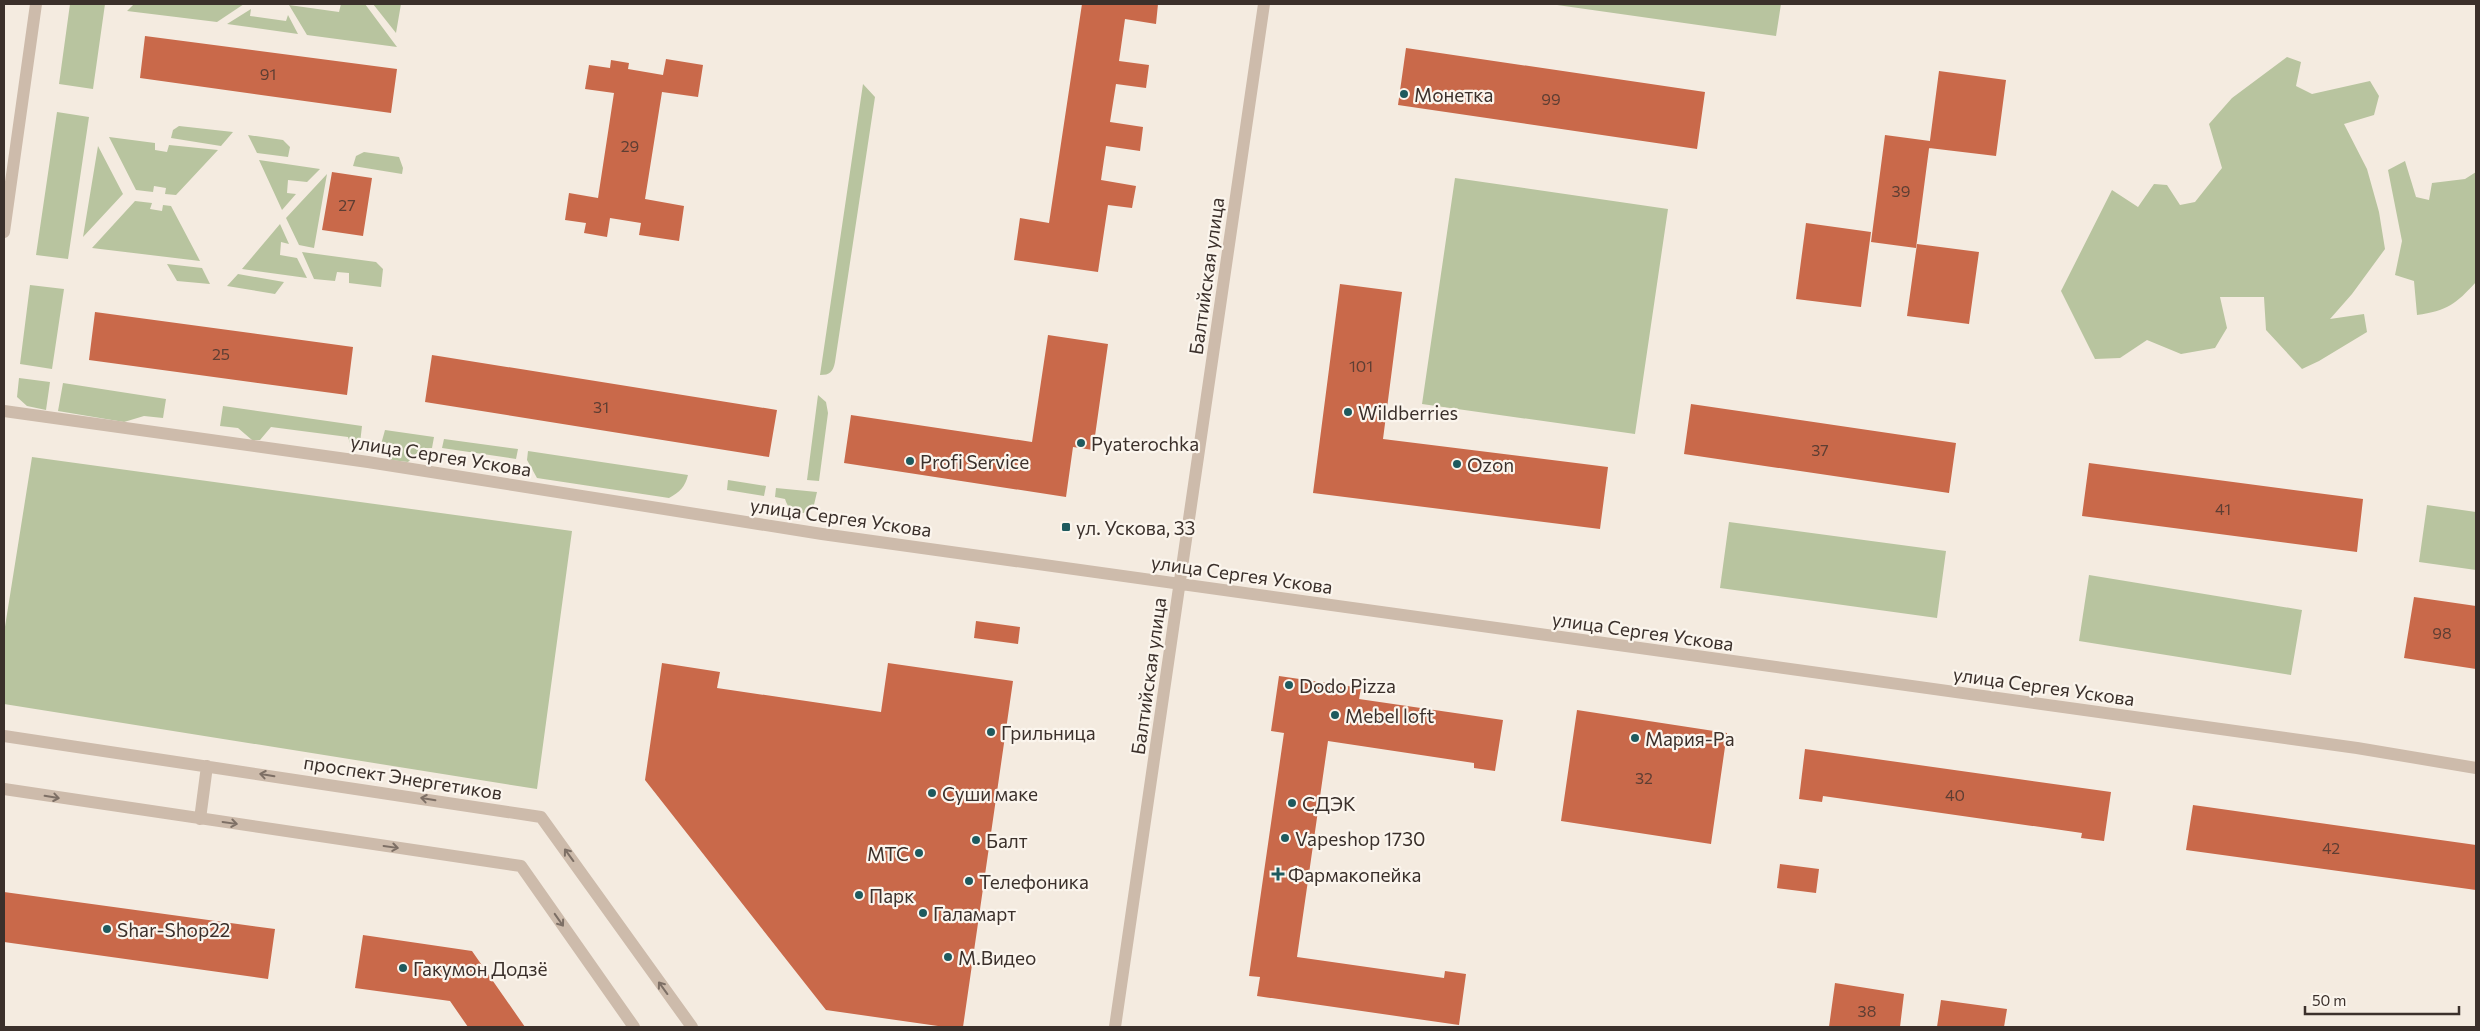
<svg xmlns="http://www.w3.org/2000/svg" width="2480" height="1031" viewBox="0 0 2480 1031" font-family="Commissioner,sans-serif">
  <rect width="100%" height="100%" fill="#f4ebe0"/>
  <path fill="#b8c49f" d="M 70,4 L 105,4 L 93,89 L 59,84 Z
    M 134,4 L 244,4 L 217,22 L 127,11 Z
    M 341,4 L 365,4 L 397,47 L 307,35 L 289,5 L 339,12 Z
    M 373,4 L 401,4 L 396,33 Z
    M 1550,4 L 1781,4 L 1776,36 Z
    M 251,9 L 250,16 L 286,21 L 288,15 L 298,34 L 227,24 Z
    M 2287,57 L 2301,62 L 2296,86 L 2312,94 L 2370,81 L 2379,96 L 2374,115 L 2344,124 L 2367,169 L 2379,212 L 2385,249 L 2352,294 L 2330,319 L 2364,314 L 2367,332 L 2319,361 L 2302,369 L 2266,330 L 2264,297 L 2220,297 L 2227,328 L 2215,348 L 2181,354 L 2147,340 L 2120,358 L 2095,359 L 2061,291 L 2112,190 L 2138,207 L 2154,184 L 2167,185 L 2180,205 L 2195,202 L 2222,168 L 2209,124 L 2232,98 Z
    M 863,84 L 875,97 L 835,362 C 833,372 830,375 820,375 Z
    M 57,112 L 89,117 L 68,259 L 36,255 Z
    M 179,126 L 233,132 L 221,146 L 171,138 L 173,130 Z
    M 248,135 L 283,140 L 290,147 L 288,157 L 257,153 Z
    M 109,137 L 155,143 L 155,150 L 167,152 L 169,145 L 218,150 L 176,195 L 165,194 L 166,188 L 154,186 L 153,192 L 136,190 Z
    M 98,146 L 123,194 L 83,237 Z
    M 364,152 L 399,157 L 403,168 L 402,174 L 353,166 L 356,156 Z
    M 259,160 L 320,169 L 307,182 L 288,180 L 287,193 L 296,194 L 282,210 Z
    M 2405,161 L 2416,197 L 2429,200 L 2432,183 L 2465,179 L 2476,172 L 2476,282 C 2456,304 2447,311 2417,315 L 2414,281 L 2395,275 L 2402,241 L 2388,170 Z
    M 327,174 L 314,248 L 299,245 L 286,218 Z
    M 1455,178 L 1668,209 L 1635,434 L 1422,404 Z
    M 135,201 L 152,203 L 150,209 L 162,211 L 163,205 L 171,206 L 200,261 L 92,248 Z
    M 280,224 L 289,244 L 281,242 L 280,255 L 297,258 L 307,278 L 242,269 Z
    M 302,252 L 376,262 L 383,269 L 381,287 L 349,283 L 349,273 L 337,272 L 335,281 L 314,279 Z
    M 167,264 L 202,268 L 210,284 L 177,281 Z
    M 238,274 L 284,282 L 275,294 L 227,286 Z
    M 30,285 L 64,289 L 52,369 L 20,364 Z
    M 19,378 L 50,382 L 46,410 L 27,406 L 17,397 Z
    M 63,383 L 166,399 L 163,418 L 144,416 L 124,422 L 58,411 Z
    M 818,395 L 826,402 L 828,413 L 819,481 L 807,480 Z
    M 223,406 L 362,426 L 360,443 L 353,452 L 348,437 L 271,427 L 260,440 L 252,440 L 238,428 L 220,426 Z
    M 385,430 L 434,437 L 432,448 L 422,448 L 408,462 L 390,460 L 380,448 Z
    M 444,439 L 518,449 L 516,459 L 442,448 Z
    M 528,451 L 688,475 C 685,487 680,492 669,498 L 537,478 L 527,460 Z
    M 32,457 L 572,531 L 537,789 L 4,704 L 4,633 Z
    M 728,480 L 766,486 L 764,496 L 727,490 Z
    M 776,488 L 817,492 L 813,509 C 799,517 790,514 785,499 L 775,497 Z
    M 2427,505 L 2476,512 L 2476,570 L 2419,562 Z
    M 1729,522 L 1946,551 L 1937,618 L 1720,588 Z
    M 2089,575 L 2302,610 L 2291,675 L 2079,641 Z"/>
  <path fill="#c9694a" d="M 1082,4 L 1158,4 L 1156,24 L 1125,19 L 1119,61 L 1149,65 L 1146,88 L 1116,84 L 1110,122 L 1143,127 L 1140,151 L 1106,146 L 1101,180 L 1136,186 L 1132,208 L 1108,205 L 1098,272 L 1014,260 L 1020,218 L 1049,223 Z
    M 145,36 L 397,69 L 391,113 L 140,78 Z
    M 1406,48 L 1705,92 L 1697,149 L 1398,105 Z
    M 666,59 L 703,65 L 698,97 L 662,92 L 645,199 L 684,206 L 679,241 L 639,235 L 641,223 L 610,218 L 607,237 L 584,233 L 586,223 L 565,220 L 569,193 L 598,198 L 614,93 L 585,89 L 589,65 L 610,68 L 611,60 L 629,63 L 628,69 L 663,75 Z
    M 1939,71 L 2006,80 L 1996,156 L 1929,148 Z
    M 1885,135 L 1930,141 L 1916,248 L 1871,242 Z
    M 332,172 L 372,178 L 363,236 L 322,230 Z
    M 1806,223 L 1871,232 L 1861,307 L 1796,299 Z
    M 1917,244 L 1979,252 L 1969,324 L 1907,316 Z
    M 1340,284 L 1402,292 L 1383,439 L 1608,467 L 1600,529 L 1313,493 Z
    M 95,312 L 353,347 L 347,395 L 89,360 Z
    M 1048,335 L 1108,344 L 1093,450 L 1073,447 L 1066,497 L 844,463 L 851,415 L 1032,442 Z
    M 432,355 L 777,410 L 769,457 L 425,402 Z
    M 1691,404 L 1956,443 L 1949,493 L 1684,454 Z
    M 2089,463 L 2363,499 L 2357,552 L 2082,516 Z
    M 2414,597 L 2476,606 L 2476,669 L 2404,658 Z
    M 976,621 L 1020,627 L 1018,644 L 974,638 Z
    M 662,663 L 720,672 L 717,688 L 881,712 L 888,663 L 1013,681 L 963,1027 L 945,1027 L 826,1010 L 645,780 Z
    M 1279,676 L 1361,688 L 1359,699 L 1503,720 L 1495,771 L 1474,768 L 1474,763 L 1328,741 L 1297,957 L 1444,978 L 1445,971 L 1466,974 L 1459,1025 L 1257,996 L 1260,977 L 1249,976 L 1284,733 L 1271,731 Z
    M 1577,710 L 1727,733 L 1711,844 L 1561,821 Z
    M 1805,749 L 2111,792 L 2104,841 L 2081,838 L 2082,833 L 1823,796 L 1822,802 L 1799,799 Z
    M 2193,805 L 2476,845 L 2476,890 L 2186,850 Z
    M 1780,864 L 1819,869 L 1816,893 L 1777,888 Z
    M 4,892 L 275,929 L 268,979 L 4,942 Z
    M 363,935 L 472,951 L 525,1027 L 468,1027 L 450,1001 L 355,988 Z
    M 1835,983 L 1904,994 L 1900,1027 L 1829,1027 Z
    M 1941,1000 L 2007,1009 L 2004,1027 L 1937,1027 Z"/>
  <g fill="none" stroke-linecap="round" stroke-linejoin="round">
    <path stroke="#cdbbab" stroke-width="12" d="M 4,232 L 36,4
      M 4,411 L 368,462 L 822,534 L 2357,748 L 2476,768
      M 4,736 L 541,817 L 692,1027
      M 4,789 L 521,866 L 634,1027
      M 200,819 L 207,766
      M 1115,1027 L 1264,4"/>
  </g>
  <defs><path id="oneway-shaft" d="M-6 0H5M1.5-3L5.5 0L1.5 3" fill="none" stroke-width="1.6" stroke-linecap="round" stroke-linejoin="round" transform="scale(1.25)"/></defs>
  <g stroke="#7d6f65">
    <use href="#oneway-shaft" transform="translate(267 775) rotate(-171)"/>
    <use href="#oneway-shaft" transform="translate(52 797) rotate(9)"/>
    <use href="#oneway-shaft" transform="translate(428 799) rotate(-171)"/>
    <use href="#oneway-shaft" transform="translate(230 823) rotate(8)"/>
    <use href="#oneway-shaft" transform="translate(391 847) rotate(8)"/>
    <use href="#oneway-shaft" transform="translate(569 855) rotate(-126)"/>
    <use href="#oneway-shaft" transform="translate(559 920) rotate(55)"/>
    <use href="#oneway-shaft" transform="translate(663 988) rotate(-126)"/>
  </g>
  <g fill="#1e5a5e" stroke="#fbf5ed" stroke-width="2">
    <circle cx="1404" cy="94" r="5"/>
    <circle cx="1348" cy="412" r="5"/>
    <circle cx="1081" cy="443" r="5"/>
    <circle cx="910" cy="461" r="5"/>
    <circle cx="1457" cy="464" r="5"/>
    <rect x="1061" y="522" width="10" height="10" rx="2.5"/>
    <circle cx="1289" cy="685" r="5"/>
    <circle cx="1335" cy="715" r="5"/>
    <circle cx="991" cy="732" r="5"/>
    <circle cx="1635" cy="738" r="5"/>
    <circle cx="932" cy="793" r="5"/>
    <circle cx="1292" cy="803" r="5"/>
    <circle cx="1285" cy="838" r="5"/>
    <circle cx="976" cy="840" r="5"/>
    <circle cx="919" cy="853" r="5"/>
    <path d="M1275.5 866.5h5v5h5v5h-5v5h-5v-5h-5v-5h5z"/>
    <circle cx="969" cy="881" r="5"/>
    <circle cx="859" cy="895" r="5"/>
    <circle cx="923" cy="913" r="5"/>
    <circle cx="107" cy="929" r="5"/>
    <circle cx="948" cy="957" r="5"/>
    <circle cx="403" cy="968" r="5"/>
  </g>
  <g text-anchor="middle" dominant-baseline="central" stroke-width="4.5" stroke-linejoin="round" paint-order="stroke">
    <g font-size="16" fill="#5e3e33">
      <text x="268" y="73">91</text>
      <text x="1551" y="98">99</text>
      <text x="630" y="145">29</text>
      <text x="1901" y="190">39</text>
      <text x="347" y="204">27</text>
      <text x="221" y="353">25</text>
      <text x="1361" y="365">101</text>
      <text x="601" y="406">31</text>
      <text x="1820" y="449">37</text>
      <text x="2223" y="508">41</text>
      <text x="2442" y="632">98</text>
      <text x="1644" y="777">32</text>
      <text x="1955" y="794">40</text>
      <text x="2331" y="847">42</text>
      <text x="1867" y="1010">38</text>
    </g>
    <g font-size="19" fill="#3b302b" stroke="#fbf5ed" text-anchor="start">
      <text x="1414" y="94">Монетка</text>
      <text x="1358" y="412">Wildberries</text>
      <text x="1091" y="443">Pyaterochka</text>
      <text x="920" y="461">Profi Service</text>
      <text x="1467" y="464">Ozon</text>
      <text x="1076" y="527">ул. Ускова, 33</text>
      <text x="1299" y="685">Dodo Pizza</text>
      <text x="1345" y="715">Mebel loft</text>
      <text x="1001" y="732">Грильница</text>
      <text x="1645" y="738">Мария-Ра</text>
      <text x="942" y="793">Суши маке</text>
      <text x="1302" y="803">СДЭК</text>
      <text x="1295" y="838">Vapeshop 1730</text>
      <text x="986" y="840">Балт</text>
      <text x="909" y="853" text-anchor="end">МТС</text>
      <text x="1288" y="874">Фармакопейка</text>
      <text x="979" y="881">Телефоника</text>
      <text x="869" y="895">Парк</text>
      <text x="933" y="913">Галамарт</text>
      <text x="117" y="929">Shar-Shop22</text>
      <text x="958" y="957">М.Видео</text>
      <text x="413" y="968">Гакумон Додзё</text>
    </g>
    <g font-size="19" fill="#3b302b" stroke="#fbf5ed">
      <text transform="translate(1206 276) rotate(-82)">Балтийская улица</text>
      <text transform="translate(441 455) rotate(9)">улица Сергея Ускова</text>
      <text transform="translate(841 517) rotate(8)">улица Сергея Ускова</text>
      <text transform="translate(1242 574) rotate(8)">улица Сергея Ускова</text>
      <text transform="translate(1643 631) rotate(8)">улица Сергея Ускова</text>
      <text transform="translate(1148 676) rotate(-82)">Балтийская улица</text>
      <text transform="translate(2044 686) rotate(8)">улица Сергея Ускова</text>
      <text transform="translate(403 777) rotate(9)">проспект Энергетиков</text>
    </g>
  </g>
  <rect width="2480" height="1031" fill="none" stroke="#3b302b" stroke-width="10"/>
  <path d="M2305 1006v8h154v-8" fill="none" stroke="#3b302b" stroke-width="2.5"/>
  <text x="2312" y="1006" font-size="15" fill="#3b302b" stroke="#fbf5ed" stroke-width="4" paint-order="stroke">50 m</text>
</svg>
